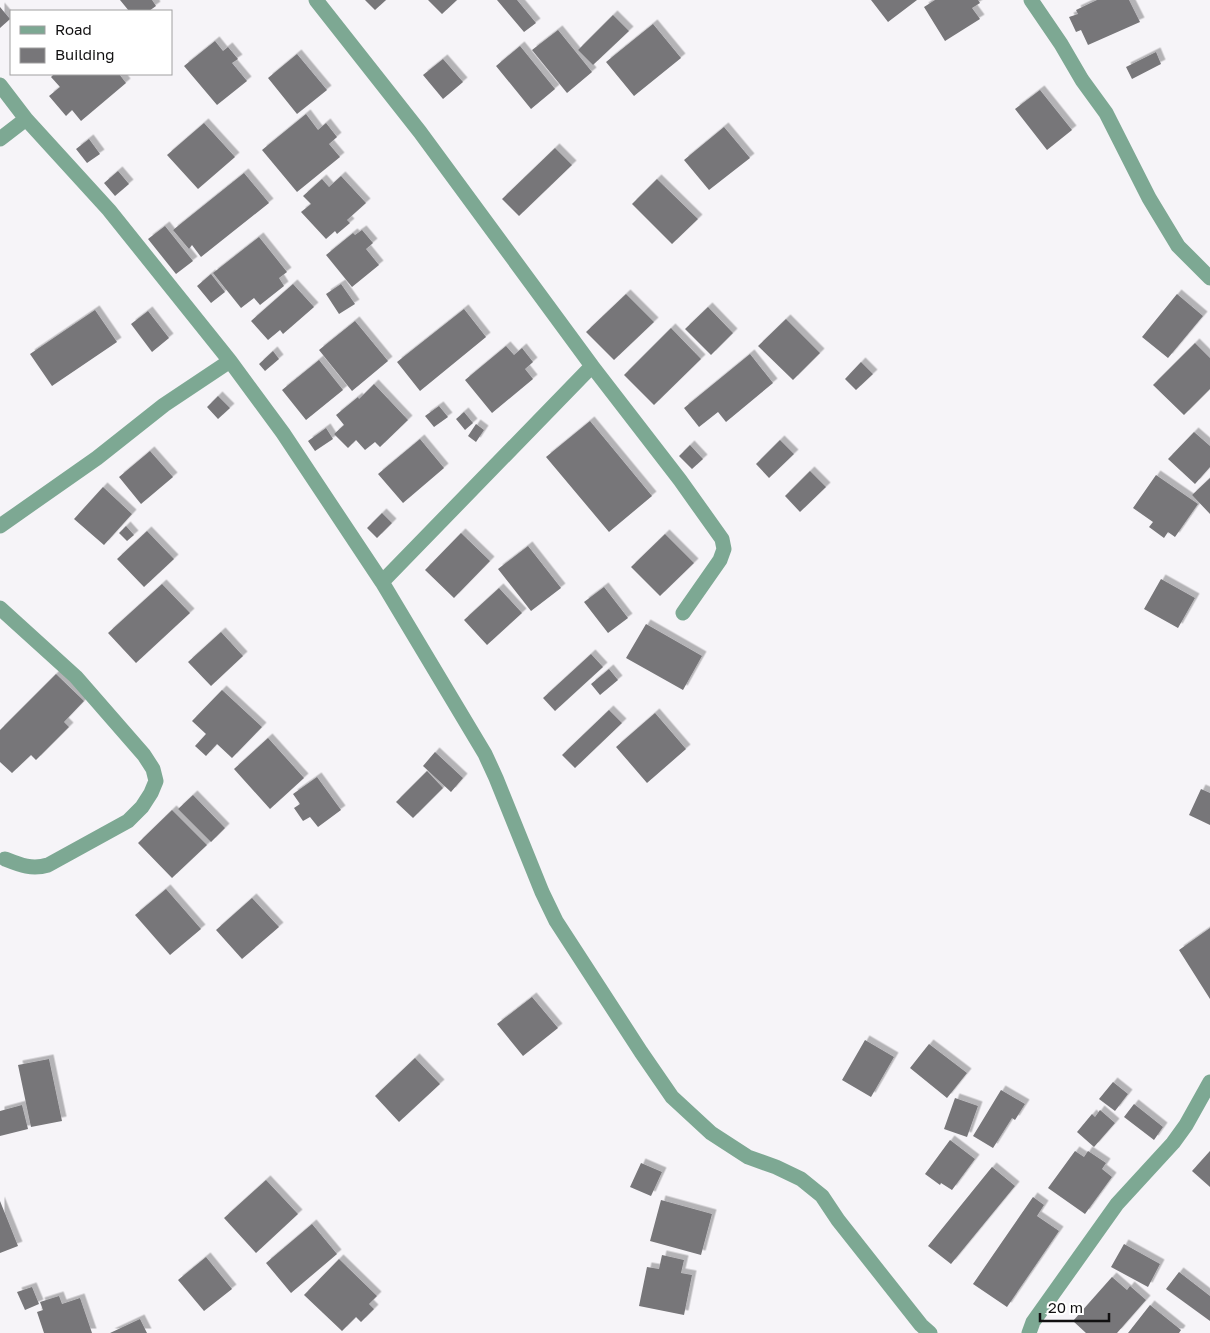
<svg xmlns="http://www.w3.org/2000/svg" width="1210" height="1333" viewBox="0 0 1210 1333" font-family="'Golos Text',sans-serif">
  <defs>
    <filter id="shadow"><feDropShadow dx="4.5" dy="-4.5" stdDeviation="0" flood-color="#0004"/></filter>
  </defs>
  <rect width="100%" height="100%" fill="#f6f4f8"/>
  <path fill="#777679" filter="url(#shadow)" d="M 120,0 L 152,0 L 156,6 L 149,11 L 129,11 Z
    M 365,0 L 386,0 L 375,10 Z
    M 428,0 L 457,0 L 442,14 Z
    M 497,0 L 517,0 L 536,23 L 524,32 Z
    M 871,0 L 917,0 L 888,22 Z
    M 935,0 L 978,0 L 980,3 L 972,8 L 980,19 L 945,41 L 924,7 Z
    M 1097,0 L 1129,0 L 1140,22 L 1088,45 L 1081,30 L 1076,32 L 1069,17 L 1078,14 L 1076,10 Z
    M 0,7 L 10,19 L 0,28 Z
    M 613,15 L 629,31 L 593,65 L 578,50 Z
    M 653,24 L 681,58 L 634,96 L 606,62 Z
    M 558,30 L 592,72 L 567,93 L 532,50 Z
    M 215,41 L 223,51 L 228,47 L 238,59 L 232,63 L 247,81 L 217,105 L 184,66 Z
    M 520,46 L 555,89 L 531,109 L 496,66 Z
    M 1156,52 L 1161,64 L 1132,79 L 1126,67 Z
    M 297,54 L 327,90 L 297,114 L 268,78 Z
    M 443,59 L 463,82 L 443,99 L 423,75 Z
    M 54,74 L 119,74 L 126,83 L 81,121 L 72,110 L 66,116 L 49,96 L 60,87 L 51,77 Z
    M 1040,90 L 1072,130 L 1047,150 L 1015,109 Z
    M 306,114 L 318,130 L 326,123 L 337,137 L 329,144 L 340,157 L 297,192 L 262,150 Z
    M 204,123 L 235,157 L 198,189 L 167,155 Z
    M 724,127 L 750,158 L 709,190 L 684,160 Z
    M 89,139 L 100,154 L 87,163 L 76,149 Z
    M 555,148 L 572,165 L 519,216 L 502,199 Z
    M 118,171 L 129,184 L 115,196 L 104,183 Z
    M 244,173 L 269,203 L 201,257 L 192,245 L 189,249 L 173,230 Z
    M 341,176 L 366,203 L 347,220 L 350,223 L 337,234 L 335,231 L 326,239 L 301,212 L 311,204 L 303,196 L 322,179 L 329,187 Z
    M 657,179 L 698,219 L 672,244 L 632,204 Z
    M 165,226 L 193,261 L 176,274 L 148,239 Z
    M 362,230 L 373,243 L 366,249 L 379,265 L 352,287 L 326,255 L 353,233 L 355,235 Z
    M 259,237 L 287,272 L 279,278 L 284,286 L 260,305 L 254,298 L 241,308 L 213,273 Z
    M 211,274 L 225,292 L 211,303 L 197,286 Z
    M 293,284 L 314,307 L 283,334 L 280,330 L 268,340 L 251,321 Z
    M 341,284 L 355,304 L 339,314 L 326,294 Z
    M 626,294 L 654,322 L 614,360 L 586,332 Z
    M 1177,294 L 1203,316 L 1168,358 L 1142,337 Z
    M 708,307 L 733,333 L 711,355 L 685,329 Z
    M 464,309 L 486,337 L 420,391 L 397,362 Z
    M 95,310 L 117,342 L 52,386 L 30,354 Z
    M 148,311 L 169,338 L 152,352 L 131,324 Z
    M 786,319 L 820,353 L 793,380 L 758,346 Z
    M 355,321 L 388,361 L 352,391 L 319,350 Z
    M 671,328 L 701,359 L 654,405 L 624,375 Z
    M 1195,343 L 1210,358 L 1210,389 L 1184,415 L 1153,385 Z
    M 506,346 L 514,355 L 522,348 L 533,362 L 525,369 L 533,379 L 492,413 L 465,380 Z
    M 273,351 L 279,359 L 265,371 L 259,364 Z
    M 750,354 L 773,383 L 726,422 L 718,412 L 699,427 L 684,408 Z
    M 319,360 L 343,390 L 306,420 L 282,390 Z
    M 861,362 L 873,374 L 856,390 L 845,379 Z
    M 374,384 L 408,420 L 380,447 L 375,442 L 365,450 L 356,440 L 348,448 L 334,434 L 344,425 L 336,415 L 358,397 L 359,399 Z
    M 218,396 L 230,408 L 218,419 L 207,407 Z
    M 439,406 L 448,417 L 434,427 L 425,416 Z
    M 464,412 L 473,423 L 465,430 L 456,419 Z
    M 590,421 L 652,496 L 609,532 L 546,457 Z
    M 476,424 L 484,430 L 476,442 L 468,436 Z
    M 326,428 L 333,439 L 315,451 L 308,441 Z
    M 1194,432 L 1210,446 L 1210,467 L 1195,484 L 1168,459 Z
    M 420,439 L 444,468 L 403,503 L 378,474 Z
    M 780,440 L 794,454 L 769,478 L 756,464 Z
    M 690,445 L 703,459 L 692,469 L 679,456 Z
    M 150,451 L 173,477 L 141,504 L 119,477 Z
    M 810,471 L 826,487 L 800,512 L 785,496 Z
    M 1156,475 L 1198,504 L 1175,537 L 1168,532 L 1164,538 L 1149,527 L 1153,522 L 1133,508 Z
    M 1210,478 L 1210,514 L 1192,495 Z
    M 103,487 L 132,514 L 104,545 L 74,519 Z
    M 382,513 L 392,523 L 377,538 L 367,528 Z
    M 126,526 L 134,535 L 127,541 L 119,533 Z
    M 147,531 L 174,559 L 144,587 L 117,559 Z
    M 461,533 L 490,561 L 454,598 L 425,570 Z
    M 665,534 L 694,563 L 660,596 L 631,567 Z
    M 528,546 L 561,588 L 531,611 L 498,569 Z
    M 1161,579 L 1195,598 L 1178,628 L 1144,609 Z
    M 162,584 L 190,613 L 136,663 L 108,633 Z
    M 604,587 L 628,618 L 608,633 L 584,602 Z
    M 499,588 L 522,613 L 487,645 L 464,620 Z
    M 646,624 L 702,656 L 683,690 L 626,658 Z
    M 221,632 L 243,656 L 211,686 L 188,662 Z
    M 591,654 L 603,667 L 555,711 L 543,698 Z
    M 609,669 L 618,680 L 600,695 L 591,684 Z
    M 56,674 L 84,701 L 64,722 L 69,727 L 36,760 L 31,755 L 12,773 L 0,762 L 0,730 Z
    M 222,690 L 262,727 L 232,758 L 217,744 L 206,756 L 195,746 L 206,734 L 192,721 Z
    M 609,710 L 622,723 L 575,768 L 562,755 Z
    M 655,713 L 686,749 L 647,783 L 616,747 Z
    M 268,738 L 304,778 L 270,809 L 234,769 Z
    M 435,752 L 463,778 L 451,792 L 423,766 Z
    M 427,771 L 443,788 L 413,818 L 396,802 Z
    M 317,777 L 341,810 L 318,827 L 310,817 L 303,821 L 294,808 L 300,804 L 293,794 Z
    M 1201,789 L 1210,793 L 1210,825 L 1189,815 Z
    M 193,795 L 225,828 L 211,842 L 178,809 Z
    M 172,810 L 207,845 L 172,878 L 138,843 Z
    M 166,889 L 201,929 L 170,955 L 135,915 Z
    M 252,898 L 279,927 L 242,959 L 216,930 Z
    M 1210,928 L 1210,999 L 1179,950 Z
    M 532,997 L 558,1028 L 523,1056 L 497,1024 Z
    M 865,1040 L 894,1057 L 871,1097 L 842,1080 Z
    M 929,1044 L 967,1073 L 947,1098 L 910,1068 Z
    M 415,1058 L 440,1084 L 399,1122 L 375,1096 Z
    M 49,1059 L 62,1121 L 31,1127 L 18,1065 Z
    M 1113,1082 L 1128,1094 L 1115,1111 L 1099,1099 Z
    M 1001,1090 L 1025,1104 L 1015,1120 L 1012,1118 L 993,1148 L 973,1136 Z
    M 955,1098 L 978,1106 L 967,1137 L 944,1129 Z
    M 1134,1104 L 1163,1127 L 1154,1140 L 1124,1117 Z
    M 22,1105 L 28,1129 L 0,1136 L 0,1111 Z
    M 1100,1110 L 1115,1123 L 1094,1147 L 1077,1132 L 1092,1114 L 1095,1117 Z
    M 950,1140 L 975,1159 L 952,1190 L 941,1183 L 940,1185 L 925,1174 Z
    M 1075,1151 L 1084,1157 L 1088,1151 L 1106,1163 L 1102,1169 L 1112,1177 L 1085,1214 L 1048,1188 Z
    M 1210,1151 L 1210,1187 L 1192,1171 Z
    M 641,1163 L 662,1172 L 651,1196 L 630,1187 Z
    M 992,1167 L 1015,1186 L 951,1264 L 928,1246 Z
    M 266,1180 L 298,1214 L 256,1253 L 224,1218 Z
    M 1033,1197 L 1044,1205 L 1037,1216 L 1059,1231 L 1007,1307 L 973,1284 Z
    M 661,1200 L 712,1214 L 701,1255 L 650,1241 Z
    M 0,1201 L 18,1246 L 0,1253 Z
    M 312,1224 L 337,1254 L 291,1293 L 266,1263 Z
    M 1124,1244 L 1160,1264 L 1148,1287 L 1111,1267 Z
    M 662,1255 L 684,1260 L 681,1273 L 692,1275 L 684,1315 L 639,1306 L 647,1267 L 659,1269 Z
    M 206,1257 L 232,1289 L 204,1311 L 178,1280 Z
    M 339,1259 L 377,1296 L 369,1304 L 374,1309 L 361,1322 L 356,1317 L 342,1331 L 304,1295 Z
    M 1179,1272 L 1210,1296 L 1210,1321 L 1166,1289 Z
    M 1112,1277 L 1127,1290 L 1130,1286 L 1146,1300 L 1117,1333 L 1086,1333 L 1073,1321 Z
    M 32,1287 L 39,1304 L 25,1310 L 17,1292 Z
    M 59,1296 L 62,1304 L 80,1298 L 92,1333 L 44,1333 L 37,1312 L 43,1310 L 40,1302 Z
    M 1150,1305 L 1181,1330 L 1179,1333 L 1128,1333 Z
    M 140,1319 L 147,1333 L 110,1333 Z"/>
  <g fill="none" stroke-linecap="round" stroke-linejoin="round">
    <path stroke="#7da893" stroke-width="15" d="M 316,0 L 420,132 L 592,366 L 680,480 L 722,539 L 724,549 L 720,560 L 683,613
      M 1031,0 L 1061,44 L 1082,80 L 1106,113 L 1149,198 L 1178,246 L 1210,278
      M 0,85 L 26,119 L 109,210 L 230,361 L 283,433 L 382,582 L 485,754 L 496,778 L 542,892 L 556,921 L 641,1052 L 672,1097 L 711,1133 L 748,1157 L 776,1167 L 801,1179 L 822,1196 L 838,1220 L 921,1325 L 930,1333
      M 0,139 L 26,119
      M 0,526 L 97,458 L 164,405 L 230,361
      M 382,582 L 592,366
      M 0,608 L 76,677 L 144,755 L 153,769 L 156,781 L 151,793 L 142,807 L 128,821 L 48,865 C 32,870 20,865 5,859
      M 1029,1333 L 1033,1322 L 1117,1204 L 1173,1143 L 1186,1125 L 1210,1082"/>
  </g>
  <rect x="10" y="10" width="162" height="65" fill="#ffffff" stroke="#a09fa0"/>
  <rect x="20" y="26" width="25" height="8" fill="#7da893" stroke="#a09fa0"/>
  <text x="55" y="35" font-size="15" fill="#111011">Road</text>
  <rect x="20" y="48" width="25" height="15" fill="#777679" stroke="#a09fa0"/>
  <text x="55" y="60" font-size="15" fill="#111011">Building</text>
  <path d="M1040 1313v8h69v-8" fill="none" stroke="#111011" stroke-width="2.5"/>
  <text x="1048" y="1313" font-size="15" fill="#111011" stroke="#ffffff" stroke-width="4" paint-order="stroke">20 m</text>
</svg>
